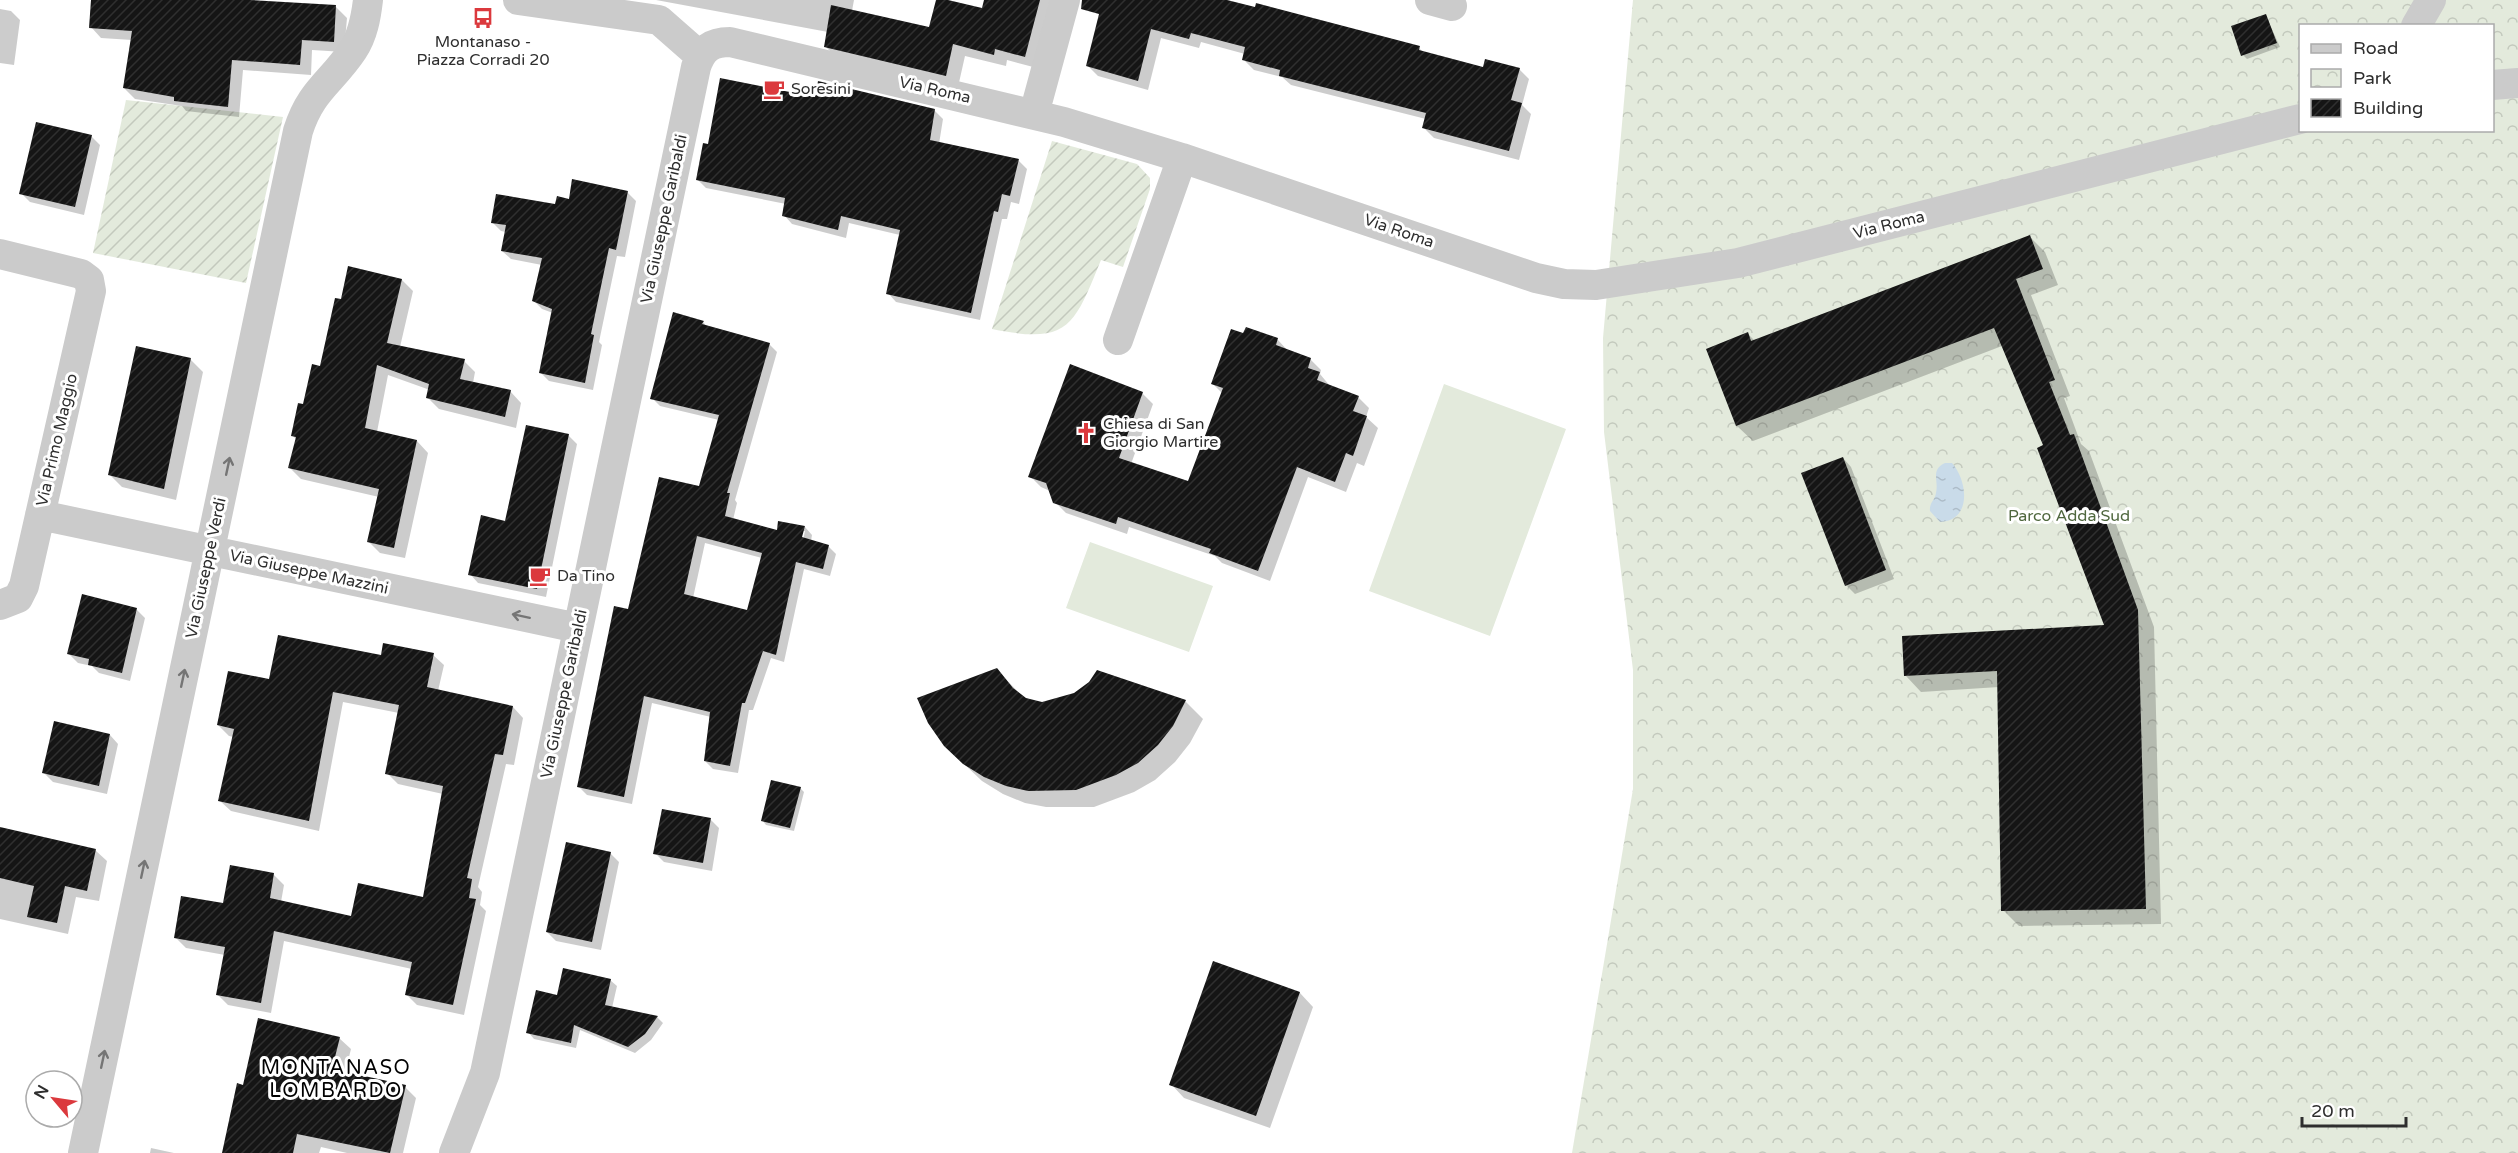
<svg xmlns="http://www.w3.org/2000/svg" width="2518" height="1153" viewBox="0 0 2518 1153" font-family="'Varela Round',sans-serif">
  <defs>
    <pattern id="park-crowns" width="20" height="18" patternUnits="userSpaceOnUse" patternTransform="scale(1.5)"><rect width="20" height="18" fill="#e3eadc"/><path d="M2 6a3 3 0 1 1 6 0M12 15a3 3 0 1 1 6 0" fill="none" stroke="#c3c9bd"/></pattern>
    <pattern id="garden-furrows" width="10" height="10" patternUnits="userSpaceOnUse" patternTransform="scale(1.5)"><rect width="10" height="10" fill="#e3eadc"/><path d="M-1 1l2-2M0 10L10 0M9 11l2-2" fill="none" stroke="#c3c9bd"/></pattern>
    <pattern id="water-ripples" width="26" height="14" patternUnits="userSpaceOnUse" patternTransform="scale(1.5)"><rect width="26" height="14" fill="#c9dbe9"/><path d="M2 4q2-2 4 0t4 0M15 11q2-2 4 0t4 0" fill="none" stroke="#adbcc8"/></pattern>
    <pattern id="building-hatch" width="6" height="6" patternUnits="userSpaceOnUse" patternTransform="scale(1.5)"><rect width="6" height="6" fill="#151515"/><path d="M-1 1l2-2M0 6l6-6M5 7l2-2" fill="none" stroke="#2f2f2f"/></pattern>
  </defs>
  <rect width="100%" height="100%" fill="#fff"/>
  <path fill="#e3eadc" d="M 1444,384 L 1566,429 L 1490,636 L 1369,591 Z
    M 1090,542 L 1213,586 L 1189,652 L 1066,608 Z"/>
  <path fill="url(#park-crowns)" fill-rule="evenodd" d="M 1633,0 L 2518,0 L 2518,1153 L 1572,1153 L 1633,789 L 1633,670 L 1604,432 L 1603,338 ZM 2300,26 L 2492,26 L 2492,130 L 2300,130 Z"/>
  <path fill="url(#garden-furrows)" d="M 126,100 L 283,117 L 246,283 L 93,253 Z
    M 1052,141 L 1137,164 L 1150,178 L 1150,189 L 1123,267 L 1101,260 C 1074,326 1069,345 992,329 Z"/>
  <path fill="url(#water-ripples)" d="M 1945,463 L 1952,463 C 1968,481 1972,521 1940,522 L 1930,511 C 1929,503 1935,500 1936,493 C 1939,480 1930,470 1945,463 Z"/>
  <path fill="#0003" fill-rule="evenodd" d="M 93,0 L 233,0 L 336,7 L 347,18 L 344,52 L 312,50 L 311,75 L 243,70 L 239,117 L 186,111 L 182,106 L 135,99 L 124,88 L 132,40 L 101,38 L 91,27 Z
    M 656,0 L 854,0 L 852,11 L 930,29 L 937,0 L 983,10 L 986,0 L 1054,0 L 1037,68 L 1007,60 L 1006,66 L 965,56 L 958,87 L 837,58 L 825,46 L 828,32 Z
    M 1104,0 L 1221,0 L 1419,48 L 1424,53 L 1484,69 L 1519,69 L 1529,79 L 1522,105 L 1531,114 L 1519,160 L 1434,138 L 1424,128 L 1426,119 L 1291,85 L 1282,77 L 1254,70 L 1244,60 L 1245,54 L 1201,42 L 1199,48 L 1161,38 L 1148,90 L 1098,76 L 1088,66 Z
    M 0,9 L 11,11 L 20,20 L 14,65 L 0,63 Z
    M 2266,16 L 2280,47 L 2247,59 L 2243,55 Z
    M 816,98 L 934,110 L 943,119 L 939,144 L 1018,160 L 1027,169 L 1019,204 L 1011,202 L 1007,219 L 1002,219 L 980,320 L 896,302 L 888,293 L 900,235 L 849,223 L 846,238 L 792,224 L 784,215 L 786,204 L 706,188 L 697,179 L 709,146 Z
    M 91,136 L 100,145 L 84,215 L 30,202 L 21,193 Z
    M 627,192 L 636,201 L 625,257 L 617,256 L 599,342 L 602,345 L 593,390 L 549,381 L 540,372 L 553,313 L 542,309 L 534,301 L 542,265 L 511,259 L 502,251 L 506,232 L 501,231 L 492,222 L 570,201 Z
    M 2030,237 L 2045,252 L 2058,285 L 2031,295 L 2070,396 L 2064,398 L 2081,444 L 2089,451 L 2154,627 L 2161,924 L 2019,926 L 2003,910 L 1999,687 L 1921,692 L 1906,676 L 2106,626 L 2045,446 L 2002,346 L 1753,441 L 1737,426 L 1748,334 L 1755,341 Z
    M 402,280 L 413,291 L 400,347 L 464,361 L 475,372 L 473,383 L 510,391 L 521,403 L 516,428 L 439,409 L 428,398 L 430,390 L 388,375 L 377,432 L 417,441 L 428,453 L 405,558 L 380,553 L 369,542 L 379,497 L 301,479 L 290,468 L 297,440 L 292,435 L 321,368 L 342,301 Z
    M 674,314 L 703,322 L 708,328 L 769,344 L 777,352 L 735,500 L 737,503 L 733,520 L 778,532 L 805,527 L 812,535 L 811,541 L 828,546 L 836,554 L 830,576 L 804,569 L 784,662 L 771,658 L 753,710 L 749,710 L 738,773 L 713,769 L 705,761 L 711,717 L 652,703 L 632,804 L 587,795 L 579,787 L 700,488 L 719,420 L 660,406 L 652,398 ZM 802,531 L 805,531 L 802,545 L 799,544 ZM 705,543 L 762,558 L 749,612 L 693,598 Z
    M 1247,328 L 1278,340 L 1289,352 L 1310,359 L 1321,370 L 1320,374 L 1330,386 L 1358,397 L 1369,408 L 1366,417 L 1378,428 L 1364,466 L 1357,463 L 1346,492 L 1308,477 L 1270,581 L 1222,563 L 1215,556 L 1129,527 L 1127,534 L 1066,513 L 1055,502 L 1050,491 L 1041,487 L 1030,476 L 1142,393 L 1153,404 L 1131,464 L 1188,483 L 1222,393 L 1213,384 Z
    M 190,359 L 203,372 L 176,500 L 122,487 L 110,475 Z
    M 568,435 L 577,444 L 546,597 L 478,583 L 470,574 Z
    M 1843,458 L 1851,467 L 1894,579 L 1855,594 L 1846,585 Z
    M 136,609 L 145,618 L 130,681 L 99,673 L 92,666 L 78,663 L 69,654 Z
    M 433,655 L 444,665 L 438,691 L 513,707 L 523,718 L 514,765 L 506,764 L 478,887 L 482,892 L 480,905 L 486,911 L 464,1015 L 417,1005 L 406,994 L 412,969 L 284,941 L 271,1013 L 228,1005 L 217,994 L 225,955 L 186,948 L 175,937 L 273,874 L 284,885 L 281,902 L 352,917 L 424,899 L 443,794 L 398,784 L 387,773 L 399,713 L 343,702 L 319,831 L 231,811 L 220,801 L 234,737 L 229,736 L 218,725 L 270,681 L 382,657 Z
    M 996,669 L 1025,699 L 1042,704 L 1075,694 L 1090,683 L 1097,671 L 1185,701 L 1203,719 L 1190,743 L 1175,762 L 1155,780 L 1134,792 L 1094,807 L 1046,807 L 1025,803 L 1003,794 L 982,781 L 963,763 Z
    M 110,735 L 118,744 L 107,794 L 53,782 L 44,773 Z
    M 800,788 L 804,792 L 794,831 L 766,825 L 762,820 Z
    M 710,819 L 719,828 L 712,871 L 664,862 L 655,853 Z
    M 0,829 L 95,850 L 107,861 L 99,901 L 76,897 L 68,934 L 0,919 Z
    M 610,853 L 619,862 L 601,950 L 556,941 L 547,932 Z
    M 1214,963 L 1300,993 L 1313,1007 L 1270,1128 L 1184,1098 L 1171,1084 Z
    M 610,980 L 617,986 L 612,1008 L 657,1017 L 663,1023 L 651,1040 L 635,1053 L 580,1030 L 576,1048 L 534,1039 L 528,1032 L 558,996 Z
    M 339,1038 L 351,1049 L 345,1073 L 405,1087 L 416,1098 L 403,1153 L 347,1153 L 321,1147 L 319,1153 L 223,1153 L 244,1087 Z
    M 151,1148 L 174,1153 L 150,1153 Z"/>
  <path fill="url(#building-hatch)" fill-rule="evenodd" d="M 91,0 L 250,0 L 336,5 L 334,42 L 302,40 L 300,65 L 232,60 L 228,107 L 174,101 L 174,97 L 123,88 L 132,31 L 89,28 Z
    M 936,0 L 948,0 L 982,8 L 984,0 L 1040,0 L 1025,57 L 995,49 L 994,55 L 953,44 L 946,76 L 824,47 L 831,5 L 929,27 Z
    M 1082,0 L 1227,0 L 1255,7 L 1256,3 L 1420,46 L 1419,50 L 1483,67 L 1485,59 L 1520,68 L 1511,100 L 1522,103 L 1509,151 L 1422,128 L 1426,113 L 1279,76 L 1280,70 L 1242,60 L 1245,47 L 1191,33 L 1189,39 L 1151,29 L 1138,81 L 1086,66 L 1099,14 L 1081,9 Z
    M 2266,14 L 2277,43 L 2241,56 L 2231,26 Z
    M 720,78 L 815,97 L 818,81 L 935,109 L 930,140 L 1019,159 L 1010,196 L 1002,194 L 998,212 L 994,211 L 971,313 L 886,294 L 900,230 L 841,216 L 838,230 L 782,216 L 785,198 L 696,180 L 703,143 L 708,144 Z
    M 36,122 L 92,135 L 75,207 L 19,194 Z
    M 572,179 L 628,191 L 616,250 L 609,248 L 591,334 L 594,335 L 585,383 L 539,373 L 552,309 L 532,301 L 542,258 L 501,251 L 506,225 L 491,223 L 496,194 L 555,204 L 557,196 L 569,199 Z
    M 2030,235 L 2043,269 L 2016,279 L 2055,380 L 2049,382 L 2070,435 L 2074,434 L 2138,610 L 2146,909 L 2001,911 L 1997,671 L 1904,676 L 1902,636 L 2104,625 L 2037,448 L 2043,445 L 1994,328 L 1736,426 L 1706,349 L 1748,332 L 1751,341 Z
    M 348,266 L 402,279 L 387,343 L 465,359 L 460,379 L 511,390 L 505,417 L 426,398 L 429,384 L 377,365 L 365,428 L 417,440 L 394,548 L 367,542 L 379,489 L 288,468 L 296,437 L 291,436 L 298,403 L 303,404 L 312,364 L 320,366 L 335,298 L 341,299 Z
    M 673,312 L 704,321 L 702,324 L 770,343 L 727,493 L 730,493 L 725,516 L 777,530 L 778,521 L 805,526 L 802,537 L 829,545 L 823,569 L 796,562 L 776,655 L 763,651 L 745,703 L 742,703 L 730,766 L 704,761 L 710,712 L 644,696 L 624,797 L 577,787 L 614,606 L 628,609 L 659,477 L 699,486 L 719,415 L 650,399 ZM 697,536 L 762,553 L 747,610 L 684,594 Z
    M 1246,327 L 1278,338 L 1276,345 L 1311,358 L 1308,368 L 1320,372 L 1317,380 L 1359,396 L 1353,411 L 1367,416 L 1353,456 L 1346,453 L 1335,482 L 1297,467 L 1258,571 L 1209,553 L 1211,549 L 1118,517 L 1116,524 L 1053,503 L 1046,483 L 1028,477 L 1070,364 L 1143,392 L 1119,458 L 1188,481 L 1223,388 L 1211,384 L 1231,329 L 1243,333 Z
    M 136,346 L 191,358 L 164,489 L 108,475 Z
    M 526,425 L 569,434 L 537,589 L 468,575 L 481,515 L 505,521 Z
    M 1843,457 L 1886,570 L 1845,586 L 1801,473 Z
    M 82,594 L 137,608 L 122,673 L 88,665 L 89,659 L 67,654 Z
    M 278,635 L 381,655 L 383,643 L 434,653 L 427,687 L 513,706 L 503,755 L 495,754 L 467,878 L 472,879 L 469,898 L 476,899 L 453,1005 L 405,995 L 412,962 L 274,931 L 261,1003 L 216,995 L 225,947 L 174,938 L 181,896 L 223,903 L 230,865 L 274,873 L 270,898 L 351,916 L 358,883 L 423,897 L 443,786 L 385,774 L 399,705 L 333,692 L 309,821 L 218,801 L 234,729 L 217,725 L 228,671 L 269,679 Z
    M 997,668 L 1013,688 L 1026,698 L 1042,702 L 1074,693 L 1089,682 L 1097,670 L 1186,700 L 1173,726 L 1158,745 L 1138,763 L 1116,775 L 1076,790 L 1028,791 L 1006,786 L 984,777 L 963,764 L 944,746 L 928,723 L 917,698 Z
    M 54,721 L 110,734 L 99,786 L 42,773 Z
    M 771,780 L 801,787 L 790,828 L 761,821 Z
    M 662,809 L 711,818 L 703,863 L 653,854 Z
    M 0,827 L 96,849 L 87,891 L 65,886 L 57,923 L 27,917 L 34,886 L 0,878 Z
    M 566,842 L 611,852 L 592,942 L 546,932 Z
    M 1213,961 L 1300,992 L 1256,1116 L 1169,1085 Z
    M 563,968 L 611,979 L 605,1005 L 658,1016 L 645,1034 L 628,1047 L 574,1025 L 571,1043 L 526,1033 L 536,990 L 557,995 Z
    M 258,1018 L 340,1037 L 332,1069 L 406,1085 L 390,1153 L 297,1134 L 293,1153 L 222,1153 L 237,1083 L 243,1085 Z"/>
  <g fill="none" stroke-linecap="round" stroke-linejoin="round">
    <path stroke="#cbcbcb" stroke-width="30" d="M 518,0 L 659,20 L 700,56
      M 1430,0 L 1452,6
      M 2416,26 L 2431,0
      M 2492,85 L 2518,83
      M 1034,114 L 1065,0
      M 0,254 L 81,274 L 89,280 L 91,291 L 24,586 L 18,598 L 0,605
      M 1118,340 L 1182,158
      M 40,515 L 578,628
      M 83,1153 L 298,131 C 311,90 331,83 353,50 C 363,35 366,17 368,0
      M 454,1153 L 485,1073 L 696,67 C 702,49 711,42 730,42 L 1064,122 L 1182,158 L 1536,278 L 1564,284 L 1596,285 L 1738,263 L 2300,119"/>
  </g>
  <defs><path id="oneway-shaft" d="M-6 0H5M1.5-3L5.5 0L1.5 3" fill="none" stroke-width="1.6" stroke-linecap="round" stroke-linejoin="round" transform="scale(1.5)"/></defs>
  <g stroke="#757575">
    <use href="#oneway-shaft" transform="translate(228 466) rotate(-78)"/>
    <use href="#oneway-shaft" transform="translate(521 616) rotate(-168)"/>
    <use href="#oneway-shaft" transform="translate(183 678) rotate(-78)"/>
    <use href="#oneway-shaft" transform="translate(143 869) rotate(-78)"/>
    <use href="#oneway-shaft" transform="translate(103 1059) rotate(-78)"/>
  </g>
  <defs>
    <symbol id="bus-bare" viewBox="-9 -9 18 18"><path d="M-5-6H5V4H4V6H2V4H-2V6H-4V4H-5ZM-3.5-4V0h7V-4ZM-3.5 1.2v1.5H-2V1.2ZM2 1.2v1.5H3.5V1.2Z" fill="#db393d" stroke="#fff" stroke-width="2.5" paint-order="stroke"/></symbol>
    <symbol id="cafe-bare" viewBox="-9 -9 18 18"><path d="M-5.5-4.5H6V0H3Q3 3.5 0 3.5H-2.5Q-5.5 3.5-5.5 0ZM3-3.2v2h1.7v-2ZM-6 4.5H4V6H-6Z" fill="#db393d" stroke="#fff" stroke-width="2.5" paint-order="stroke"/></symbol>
    <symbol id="church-bare" viewBox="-9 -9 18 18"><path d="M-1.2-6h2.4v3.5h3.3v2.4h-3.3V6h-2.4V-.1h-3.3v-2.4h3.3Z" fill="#db393d" stroke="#fff" stroke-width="2.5" paint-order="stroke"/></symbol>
  </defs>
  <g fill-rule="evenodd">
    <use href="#bus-bare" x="468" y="3" width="30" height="30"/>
    <use href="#cafe-bare" x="759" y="74" width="30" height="30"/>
    <use href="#church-bare" x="1071" y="418" width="30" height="30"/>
    <use href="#cafe-bare" x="525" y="561" width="30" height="30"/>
  </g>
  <g text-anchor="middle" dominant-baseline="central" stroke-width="6" stroke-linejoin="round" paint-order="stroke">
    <g font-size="16" fill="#2e2e2e" stroke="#fff" text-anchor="start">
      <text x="483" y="42" text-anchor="middle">Montanaso -<tspan x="483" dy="18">Piazza Corradi 20</tspan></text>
      <text x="791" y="89">Soresini</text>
      <text x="1103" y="424">Chiesa di San<tspan x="1103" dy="18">Giorgio Martire</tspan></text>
      <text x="557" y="576">Da Tino</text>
    </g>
    <g font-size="16" fill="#2e2e2e" stroke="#fff">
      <text transform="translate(935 90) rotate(13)">Via Roma</text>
      <text transform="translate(664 219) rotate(-78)">Via Giuseppe Garibaldi</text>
      <text transform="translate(1889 225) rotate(-14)">Via Roma</text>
      <text transform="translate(1399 231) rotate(19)">Via Roma</text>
      <text transform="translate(57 440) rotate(-77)">Via Primo Maggio</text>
      <text transform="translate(206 568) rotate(-78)">Via Giuseppe Verdi</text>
      <text transform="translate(309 572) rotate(12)">Via Giuseppe Mazzini</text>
      <text transform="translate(564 694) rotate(-78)">Via Giuseppe Garibaldi</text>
    </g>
    <g font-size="16" fill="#4f673e" stroke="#fff">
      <text x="2069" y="516">Parco Adda Sud</text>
    </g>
    <g font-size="20" letter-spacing="1.5" fill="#000" stroke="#fff">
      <text x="336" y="1068">MONTANASO<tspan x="336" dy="23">LOMBARDO</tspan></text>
    </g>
  </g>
  <rect x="2299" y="24" width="195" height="108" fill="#ffffff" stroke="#ababab" stroke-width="1.5"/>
  <rect x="2311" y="44" width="30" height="9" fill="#cbcbcb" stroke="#ababab" stroke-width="1.5"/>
  <text x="2353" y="54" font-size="18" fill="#2e2e2e">Road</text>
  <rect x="2311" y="69" width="30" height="18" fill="url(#park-crowns)" stroke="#ababab" stroke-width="1.5"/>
  <text x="2353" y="84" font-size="18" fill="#2e2e2e">Park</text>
  <rect x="2311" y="99" width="30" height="18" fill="url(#building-hatch)" stroke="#ababab" stroke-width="1.5"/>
  <text x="2353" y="114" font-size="18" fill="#2e2e2e">Building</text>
  <g transform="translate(54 1099) rotate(299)"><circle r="28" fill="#ffffff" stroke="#ababab" stroke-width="1.5"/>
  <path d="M0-4.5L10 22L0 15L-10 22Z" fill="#db393d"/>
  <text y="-9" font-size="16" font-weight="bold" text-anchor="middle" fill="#2e2e2e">N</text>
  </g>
  <path d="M2302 1117v9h104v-9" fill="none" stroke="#2e2e2e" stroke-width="3"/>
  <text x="2311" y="1117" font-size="18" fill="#2e2e2e" stroke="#ffffff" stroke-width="4.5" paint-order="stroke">20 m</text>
</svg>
